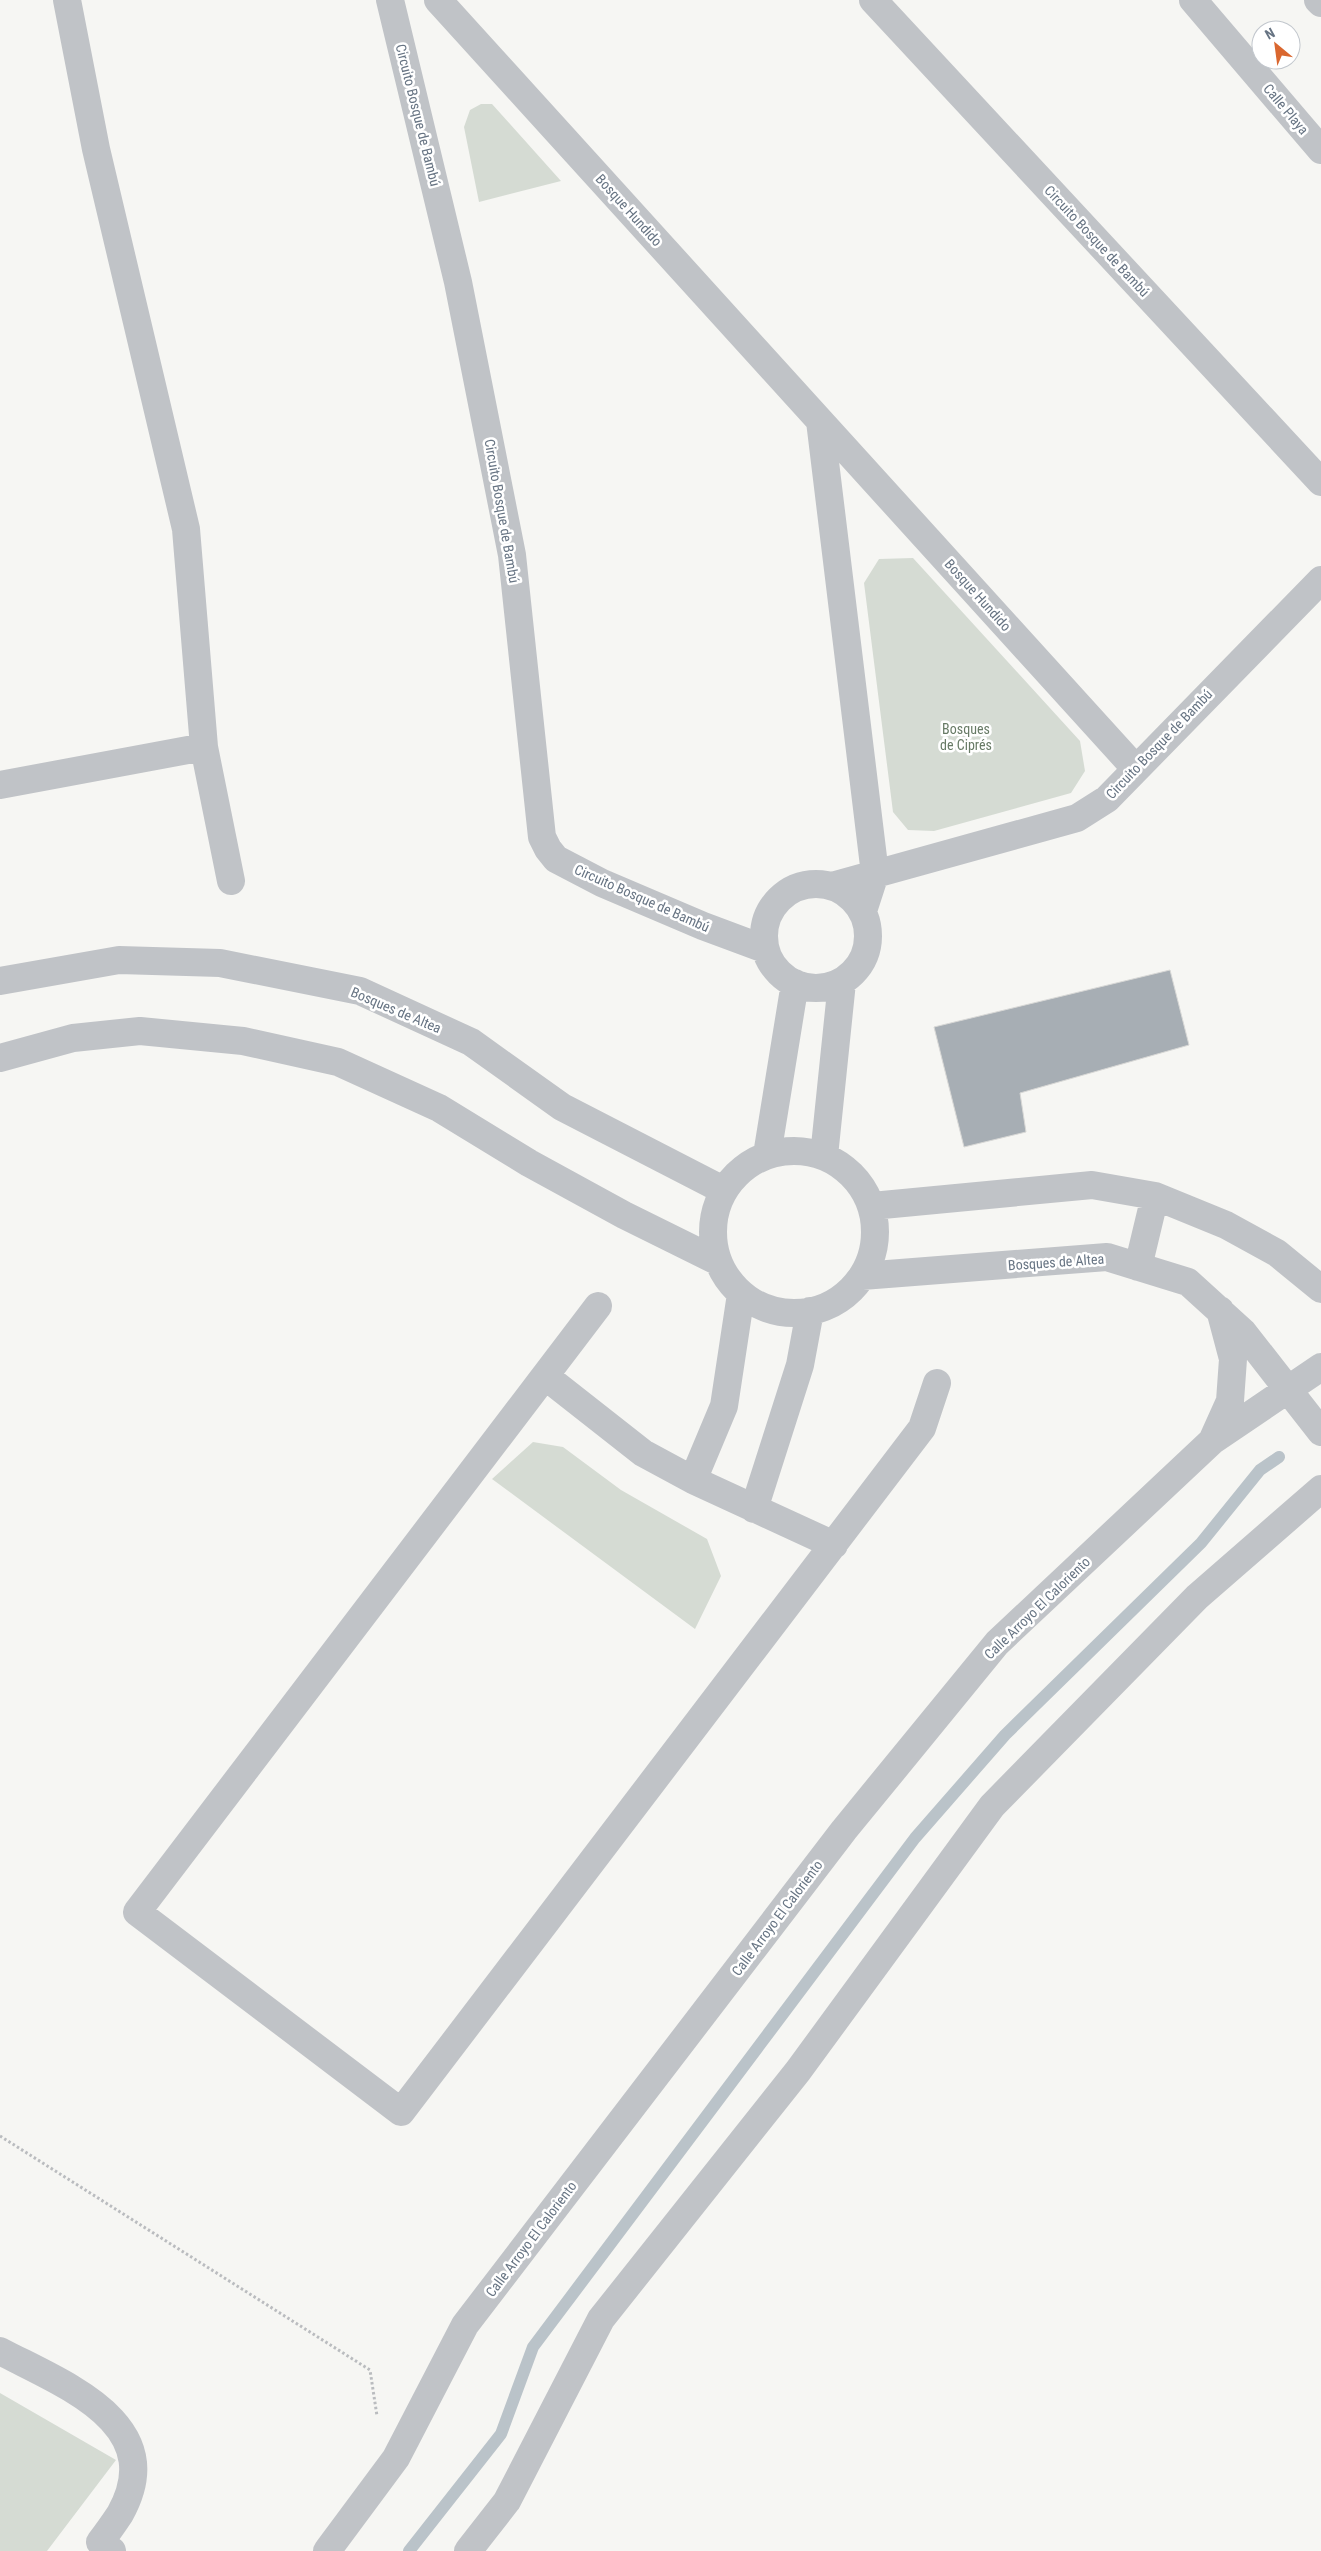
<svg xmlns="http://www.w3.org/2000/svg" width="1321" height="2551" viewBox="0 0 1321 2551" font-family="'Roboto Condensed',sans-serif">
  <rect width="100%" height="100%" fill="#f6f6f3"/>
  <path fill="#d5dbd3" d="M 481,104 L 492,104 L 561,181 L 479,202 L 464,127 L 470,110 Z
    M 913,558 L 1080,741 L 1085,771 L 1071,793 L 934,831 L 908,830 L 893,812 L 864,583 L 879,559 Z
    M 533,1442 L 563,1447 L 621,1490 L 707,1539 L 721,1576 L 695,1629 L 492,1479 Z
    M 0,2393 L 116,2460 L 47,2551 L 0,2551 Z"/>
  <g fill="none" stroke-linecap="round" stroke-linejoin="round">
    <path stroke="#bac3c9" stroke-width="12" d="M 409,2551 L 501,2434 L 533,2347 L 915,1838 L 1005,1735 L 1201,1543 L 1260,1470 L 1279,1457"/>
  </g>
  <path fill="#a7aeb4" stroke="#d8d8d6" d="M 1170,970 L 1189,1045 L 1020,1093 L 1026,1132 L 964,1147 L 934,1027 Z"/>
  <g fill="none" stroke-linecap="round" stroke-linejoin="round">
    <path stroke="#babcbf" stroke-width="3" stroke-dasharray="2.5 2.5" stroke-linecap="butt" d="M 0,2136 L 370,2370 L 377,2416"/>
    <path stroke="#c0c3c7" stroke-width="28" d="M 67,0 L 96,149 L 186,529 L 204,747 L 231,881
      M 390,0 L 458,282 L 512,555 L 542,837 L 548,849 L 556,859 L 602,883 L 703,926 L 765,949
      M 438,0 L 1135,768
      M 873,0 L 1321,482
      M 1193,0 L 1321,150
      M 1318,0 L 1321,3
      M 820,421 L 875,874 L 863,911
      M 0,785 L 204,747
      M764 936a52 52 0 1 1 104 0a52 52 0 1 1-104 0Z
      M 832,886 L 1077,818 L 1107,799 L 1321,580
      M 0,981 L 119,960 L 220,963 L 360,991 L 471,1042 L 562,1107 L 723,1190
      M 0,1058 L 73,1038 L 140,1031 L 243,1041 L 338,1062 L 439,1108 L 529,1163 L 624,1215 L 717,1261
      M713 1232a81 81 0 1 1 162 0a81 81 0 1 1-162 0Z
      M 767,1155 L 795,983
      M 824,1156 L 842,982
      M 872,1206 L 1092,1185 L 1155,1196 L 1226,1225 L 1277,1253 L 1321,1289
      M 1138,1267 L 1155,1196
      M 862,1276 L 1107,1257 L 1188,1282 L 1243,1332 L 1321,1432
      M 598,1306 L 137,1912 L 401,2112 L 922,1428 L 937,1383
      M 545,1376 L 643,1453 L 693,1480 L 834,1545
      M 1212,1441 L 1230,1401 L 1233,1359 L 1220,1310
      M 693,1480 L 724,1406 L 741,1294
      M 754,1509 L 800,1365 L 810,1311
      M 0,2351 C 62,2384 171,2423 120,2514 C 114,2523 107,2533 100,2542 L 112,2551
      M 327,2551 L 396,2458 L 465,2325 L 844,1830 L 997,1643 L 1212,1441 L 1321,1367
      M 468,2551 L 507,2501 L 601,2319 L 798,2071 L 992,1806 L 1197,1597 L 1321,1489"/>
  </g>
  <g text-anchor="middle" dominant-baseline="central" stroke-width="5" stroke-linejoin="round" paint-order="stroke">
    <g font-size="14" fill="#677483" stroke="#fff">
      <text transform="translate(1286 109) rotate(50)">Calle Playa</text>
      <text transform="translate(418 115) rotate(76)">Circuito Bosque de Bambú</text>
      <text transform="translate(629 210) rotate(48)">Bosque Hundido</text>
      <text transform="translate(1097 241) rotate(47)">Circuito Bosque de Bambú</text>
      <text transform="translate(502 511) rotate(80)">Circuito Bosque de Bambú</text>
      <text transform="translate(978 595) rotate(48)">Bosque Hundido</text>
      <text transform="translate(1159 744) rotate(-46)">Circuito Bosque de Bambú</text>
      <text transform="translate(642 898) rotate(24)">Circuito Bosque de Bambú</text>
      <text transform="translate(396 1010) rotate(23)">Bosques de Altea</text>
      <text transform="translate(1056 1262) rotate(-4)">Bosques de Altea</text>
      <text transform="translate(1037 1608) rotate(-44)">Calle Arroyo El Caloriento</text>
      <text transform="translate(777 1918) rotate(-53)">Calle Arroyo El Caloriento</text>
      <text transform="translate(531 2239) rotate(-53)">Calle Arroyo El Caloriento</text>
    </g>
    <g font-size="14" fill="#677a65" stroke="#fff">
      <text x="966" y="729">Bosques<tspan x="966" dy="16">de Ciprés</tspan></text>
    </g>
  </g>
  <g transform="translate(1276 45) rotate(331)"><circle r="24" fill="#ffffff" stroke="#c2c7cd"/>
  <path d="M0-4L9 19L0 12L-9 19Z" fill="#da672f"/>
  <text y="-8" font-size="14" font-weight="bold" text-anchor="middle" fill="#677483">N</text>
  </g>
</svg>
